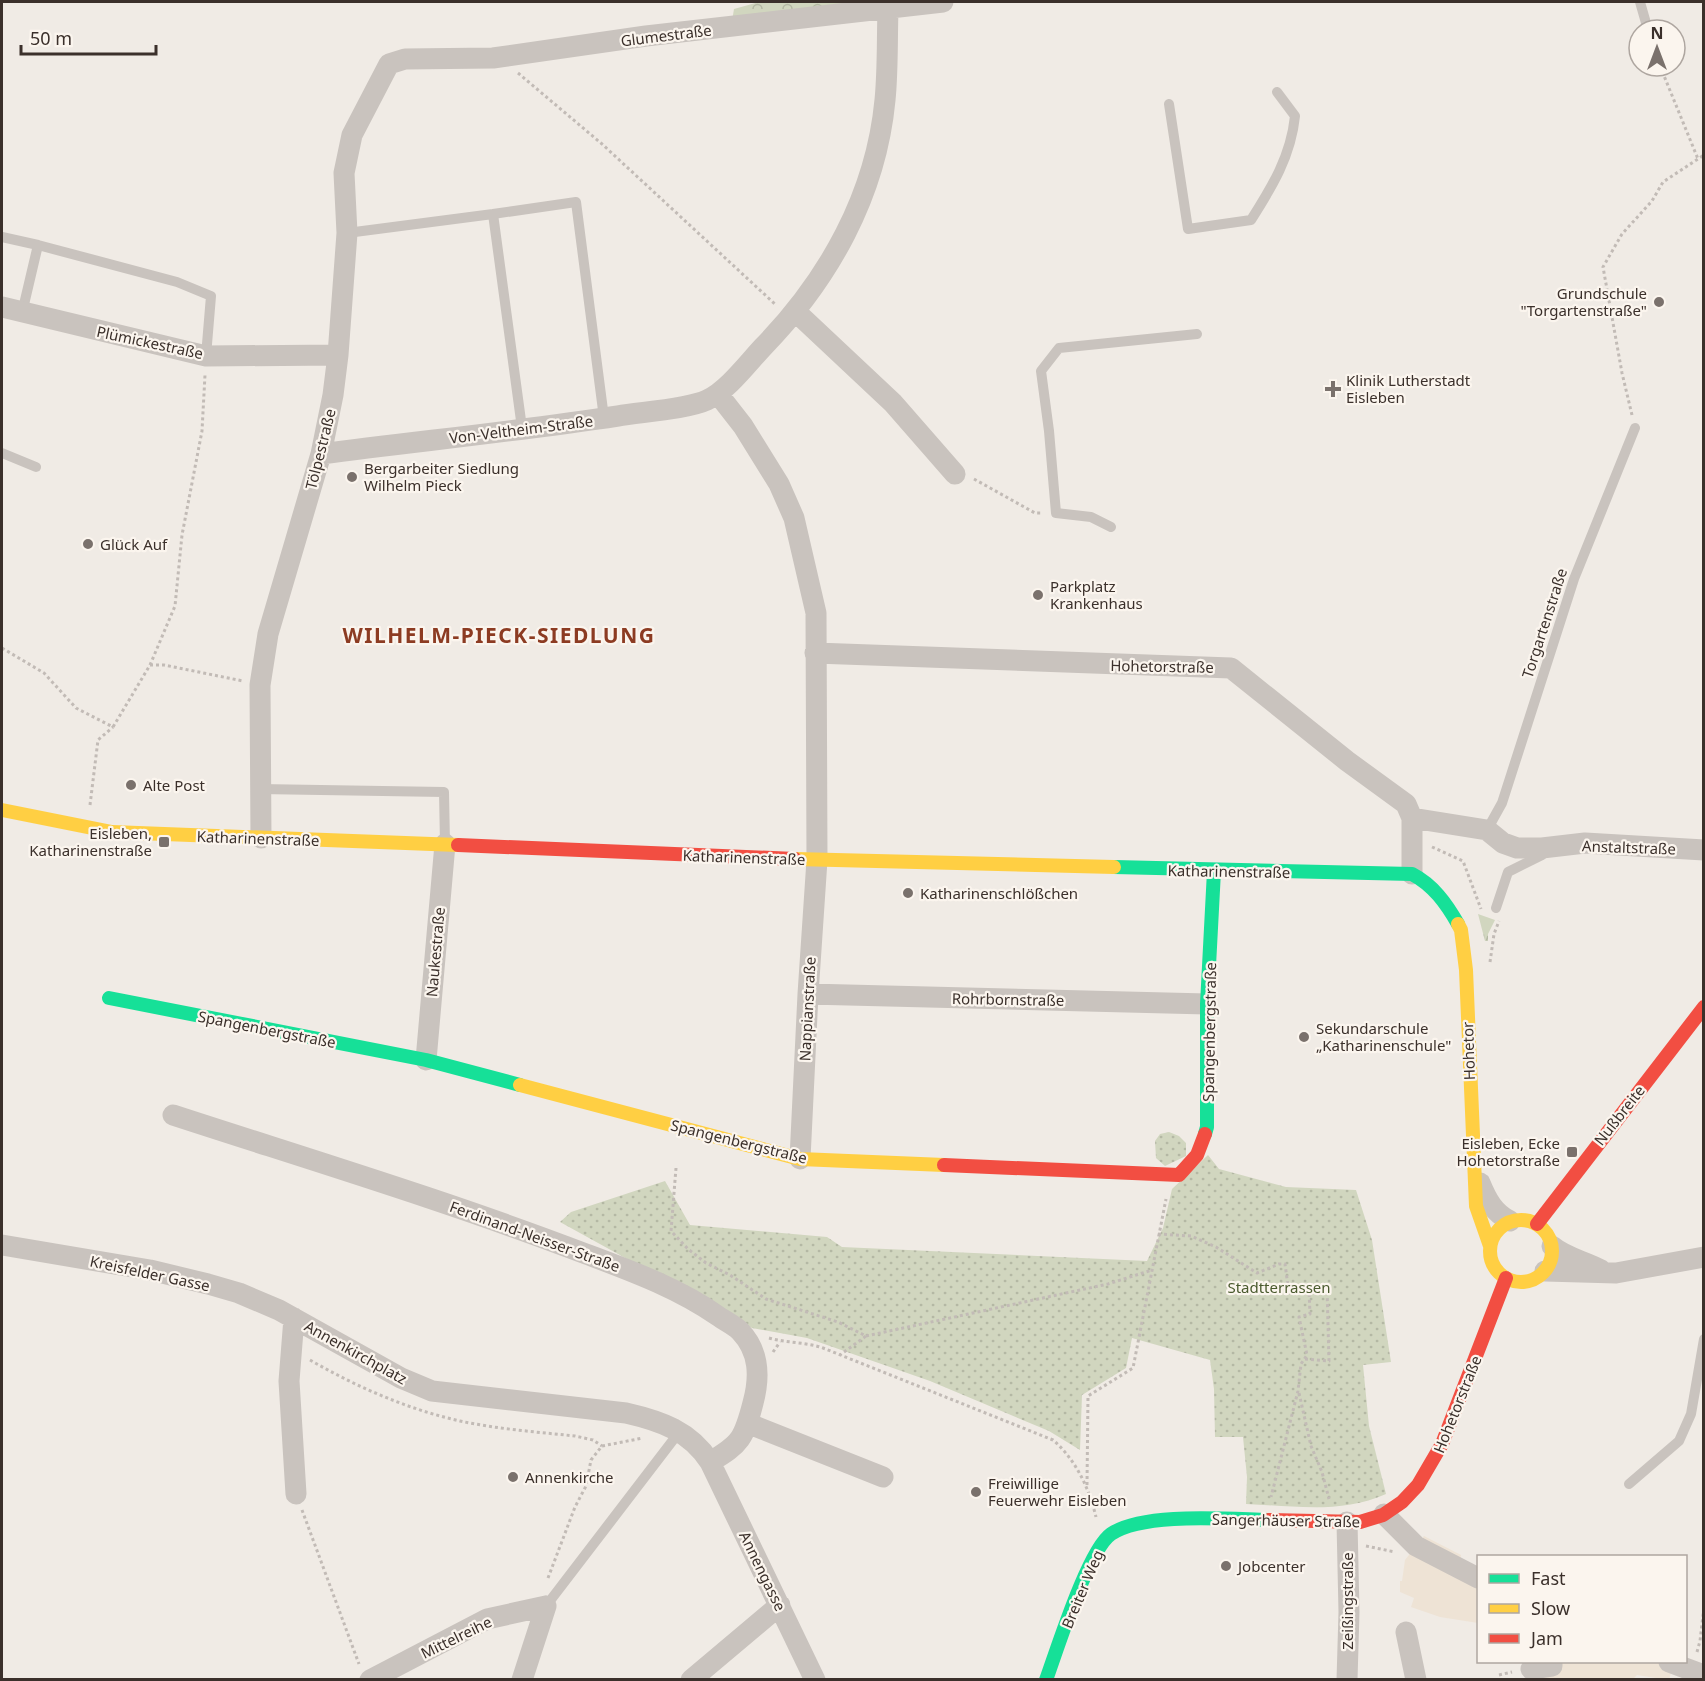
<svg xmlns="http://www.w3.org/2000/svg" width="1705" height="1681" viewBox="0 0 1705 1681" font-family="'Noto Sans',sans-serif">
  <defs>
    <pattern id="grass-tufts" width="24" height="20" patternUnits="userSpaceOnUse" patternTransform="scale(1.5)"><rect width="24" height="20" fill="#d1d6bf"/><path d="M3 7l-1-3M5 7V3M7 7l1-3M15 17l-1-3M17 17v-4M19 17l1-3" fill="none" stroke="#b4b8a4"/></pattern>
    <pattern id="forest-crowns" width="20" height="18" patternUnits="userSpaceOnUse" patternTransform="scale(1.5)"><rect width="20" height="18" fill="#d1d6bf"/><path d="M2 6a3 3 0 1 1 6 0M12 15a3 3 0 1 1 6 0" fill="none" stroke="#b4b8a4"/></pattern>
    <pattern id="park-dots" width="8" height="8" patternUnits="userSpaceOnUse" patternTransform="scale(1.5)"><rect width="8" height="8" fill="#d1d6bf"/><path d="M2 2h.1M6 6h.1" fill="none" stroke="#b4b8a4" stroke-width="1.8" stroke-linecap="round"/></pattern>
  </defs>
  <rect width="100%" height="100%" fill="#f0ebe5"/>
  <path fill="url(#grass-tufts)" d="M 1478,914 L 1495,920 L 1488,934 L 1488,941 L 1485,941 Z"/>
  <path fill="url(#forest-crowns)" d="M 759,2 L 896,2 L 732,21 L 734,9 Z"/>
  <path fill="url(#park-dots)" d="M 1169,1132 L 1179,1136 L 1186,1143 L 1186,1156 L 1165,1166 L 1156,1158 L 1155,1141 L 1160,1134 Z
    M 1208,1155 L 1219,1169 L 1286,1187 L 1356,1190 L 1372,1240 L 1391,1362 L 1363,1365 L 1369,1426 L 1386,1494 C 1342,1514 1294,1506 1246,1504 L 1247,1477 L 1243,1437 L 1215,1437 L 1214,1389 L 1210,1360 L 1132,1338 L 1126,1368 L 1082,1395 L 1080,1450 L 1049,1431 L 930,1381 L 807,1338 L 752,1328 L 560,1222 L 571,1212 L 665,1181 L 690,1225 L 827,1237 L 842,1247 L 1147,1261 L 1163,1228 L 1172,1189 Z"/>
  <path fill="#eee3d5" d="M 1424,1536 L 1461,1555 L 1460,1561 L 1478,1568 L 1478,1623 L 1440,1617 L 1411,1607 L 1414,1598 L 1400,1592 L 1400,1581 L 1402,1581 L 1405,1560 Z
    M 1530,1662 L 1674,1662 L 1669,1680 L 1637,1675 L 1632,1680 L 1532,1679 Z"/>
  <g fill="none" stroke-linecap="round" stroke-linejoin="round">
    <path stroke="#c2bbb6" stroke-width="3" stroke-dasharray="3 3" stroke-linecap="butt" d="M 1660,66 L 1698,159
      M 518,73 L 602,144 L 776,305
      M 1632,415 L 1622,373 L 1603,267 L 1622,234 L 1652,201 L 1663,182 L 1704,155
      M 974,479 L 1035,513 L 1042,513
      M 2,648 L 44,673 L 76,708 L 113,727 L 150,665 L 175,606 L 182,535 L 202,431 L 205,375
      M 150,665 L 164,665 L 243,681
      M 90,805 L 98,740 L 113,727
      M 1432,847 L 1463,861 L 1481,909
      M 1490,962 L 1494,934 L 1499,921
      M 676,1168 L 671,1231 L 688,1249 L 706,1263 L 730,1275 L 766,1299 L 838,1322 L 866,1336 L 840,1355
      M 1158,1234 L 1191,1236 L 1216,1247 L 1257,1273 L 1279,1264 L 1285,1264 L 1289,1293 L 1309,1290 L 1310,1314 L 1299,1317 L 1307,1355 L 1301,1364 L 1298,1391 L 1271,1497
      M 866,1336 L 1108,1284 L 1152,1270
      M 769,1338 C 787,1343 806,1342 823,1348 L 1053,1440 C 1076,1460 1089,1488 1096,1517
      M 773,1352 L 780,1342
      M 1305,1359 L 1329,1361 L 1327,1288
      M 310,1360 C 357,1387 407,1409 460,1421 C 497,1429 537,1432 575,1436 L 593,1440 L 602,1446
      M 1299,1393 L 1311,1446 L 1322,1472 L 1329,1499
      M 1087,1485 L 1088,1396 L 1133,1368 L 1166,1199
      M 302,1510 L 359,1664
      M 1366,1546 L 1395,1552
      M 548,1578 L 575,1507 L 586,1486 L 591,1460 L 602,1446 L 643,1438
      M 1697,1652 L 1700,1641 L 1704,1607
      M 1499,1675 L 1512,1672"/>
    <path stroke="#c9c3be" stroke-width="10" d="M 1640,2 L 1648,30
      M 1169,104 L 1188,229 L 1251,220 C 1272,187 1291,156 1295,116 L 1277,92
      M 347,233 L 493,214
      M 2,237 L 38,245
      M 22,313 L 38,245 L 177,282 L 211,296 L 206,356
      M 522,428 L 493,214 L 576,202 L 604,418
      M 2,453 L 36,467
      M 1111,527 L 1091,517 L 1056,513 L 1049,431 L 1041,371 L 1059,348 L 1197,334
      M 259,789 L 444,792 L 445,844
      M 1487,830 L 1502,803 L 1574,579 L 1635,428
      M 1496,908 L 1508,872 L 1542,855 L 1542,849
      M 1629,1484 L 1679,1441 L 1691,1414 L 1704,1339
      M 546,1606 L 680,1431"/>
    <path stroke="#c9c3be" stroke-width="21" d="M 2,307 L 206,356 L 338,355
      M 795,311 L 893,403 L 955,474
      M 718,394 L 743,426 L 779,484 L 794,518 L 816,613 L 817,860 L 808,994 L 800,1159
      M 321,454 C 420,441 520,431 618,416 C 641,412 688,409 707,400 C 727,391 748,363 763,347 C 829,279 876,195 885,100 C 888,70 887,39 888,9
      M 815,653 L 1231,668 L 1347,761 L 1406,804 L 1412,818 L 1412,874
      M 1412,818 L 1487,830 L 1503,843 L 1517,848 L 1542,848 L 1585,843 L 1704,850
      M 261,838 L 260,685 L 268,634 L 321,454 L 333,395 L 338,355 L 347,233 L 344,173 L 352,135 L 389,64 L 405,59 L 493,58 L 646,36 L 943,2
      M 808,994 L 1207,1004
      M 426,1060 L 445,844
      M 173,1115 C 311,1160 450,1202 586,1254 C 631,1271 678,1288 718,1316 C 725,1321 734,1325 740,1331 C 760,1352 760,1377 753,1403 C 744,1438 741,1444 710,1462
      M 1480,1183 C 1487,1200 1494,1213 1510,1221
      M 2,1245 L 150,1270 L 208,1284 L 239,1293 L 279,1310 L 401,1378 L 432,1391 L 626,1413 C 661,1421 690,1431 710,1462 L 815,1680
      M 1552,1246 C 1566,1258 1585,1261 1601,1270
      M 1545,1271 L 1616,1273 L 1704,1257
      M 294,1318 L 289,1381 L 296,1494
      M 747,1423 L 883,1477
      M 1384,1514 L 1416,1546 L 1478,1578
      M 1406,1632 L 1416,1680
      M 1669,1662 L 1704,1675
      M 1531,1669 L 1552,1666 L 1552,1662
      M 370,1680 L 487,1619 L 546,1606
      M 522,1680 L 546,1606
      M 691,1680 L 780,1605
      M 1347,1680 L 1349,1612 L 1347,1522"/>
    <path stroke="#16e098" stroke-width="14" d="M 1114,867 L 1412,874 C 1433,885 1446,903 1458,924
      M 109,998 L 426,1060 L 520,1085
      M 1205,1134 L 1207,1127 L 1207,1004 L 1214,871
      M 1046,1680 C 1057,1650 1088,1550 1111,1534 C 1143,1512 1227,1519 1268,1520"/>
    <path stroke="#ffcf43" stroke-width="14" d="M 2,810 L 112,832 L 458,845
      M 795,859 L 1114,867
      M 1458,924 L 1461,930 L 1466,970 L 1476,1206 L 1490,1246
      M 520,1085 L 800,1159 L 944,1165
      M1490 1251a31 31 0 1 1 62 0a31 31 0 1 1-62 0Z"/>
    <path stroke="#f24e42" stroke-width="14" d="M 458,845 L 795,859
      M 944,1165 L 1179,1175 L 1197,1155 L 1205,1134
      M 1537,1224 L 1704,1007
      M 1268,1520 L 1360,1522 L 1383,1515 L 1402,1502 L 1418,1485 L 1442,1444 L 1506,1278"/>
  </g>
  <g fill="#7a716c" stroke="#fbf5ee" stroke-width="2">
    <circle cx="1659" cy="302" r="6"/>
    <path d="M1330 380h6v6h6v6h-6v6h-6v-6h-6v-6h6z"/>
    <circle cx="352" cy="477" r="6"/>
    <circle cx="88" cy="544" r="6"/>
    <circle cx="1038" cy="595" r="6"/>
    <circle cx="131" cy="785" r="6"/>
    <rect x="158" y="836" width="12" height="12" rx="3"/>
    <circle cx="908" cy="893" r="6"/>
    <circle cx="1304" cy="1037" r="6"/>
    <rect x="1566" y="1146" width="12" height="12" rx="3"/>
    <circle cx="513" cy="1477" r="6"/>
    <circle cx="976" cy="1492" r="6"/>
    <circle cx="1226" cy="1566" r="6"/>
  </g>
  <g text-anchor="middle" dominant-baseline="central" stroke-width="4.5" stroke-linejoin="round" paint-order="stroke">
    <g font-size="15" fill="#3b302b" stroke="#fbf5ee">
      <text transform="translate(666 35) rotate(-7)">Glumestraße</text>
      <text transform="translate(150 342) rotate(12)">Plümickestraße</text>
      <text transform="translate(521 429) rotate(-7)">Von-Veltheim-Straße</text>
      <text transform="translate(320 449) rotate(-76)">Tölpestraße</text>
      <text transform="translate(1544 623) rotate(-72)">Torgartenstraße</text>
      <text transform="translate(1162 666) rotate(1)">Hohetorstraße</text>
      <text transform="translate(258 838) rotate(2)">Katharinenstraße</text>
      <text transform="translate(1629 847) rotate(2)">Anstaltstraße</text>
      <text transform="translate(744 857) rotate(2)">Katharinenstraße</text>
      <text transform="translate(1229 871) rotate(1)">Katharinenstraße</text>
      <text transform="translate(435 952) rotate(-85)">Naukestraße</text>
      <text transform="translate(1008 999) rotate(1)">Rohrbornstraße</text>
      <text transform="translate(807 1009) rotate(-87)">Nappianstraße</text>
      <text transform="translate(267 1029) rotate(11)">Spangenbergstraße</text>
      <text transform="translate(1209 1032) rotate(-89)">Spangenbergstraße</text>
      <text transform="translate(1468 1051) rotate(-92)">Hohetor</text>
      <text transform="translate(1619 1115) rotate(-52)">Nußbreite</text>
      <text transform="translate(739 1141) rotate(14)">Spangenbergstraße</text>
      <text transform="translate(535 1236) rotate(20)">Ferdinand-Neisser-Straße</text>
      <text transform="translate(150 1273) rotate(12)">Kreisfelder Gasse</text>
      <text transform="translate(356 1352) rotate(29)">Annenkirchplatz</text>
      <text transform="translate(1457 1404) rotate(-68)">Hohetorstraße</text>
      <text transform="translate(1286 1520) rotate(1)">Sangerhäuser Straße</text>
      <text transform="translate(763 1571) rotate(64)">Annengasse</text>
      <text transform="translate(1082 1589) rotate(-67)">Breiter Weg</text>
      <text transform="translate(1347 1601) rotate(-90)">Zeißingstraße</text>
      <text transform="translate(456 1637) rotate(-26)">Mittelreihe</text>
    </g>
    <g font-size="15" fill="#3b302b" stroke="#fbf5ee" text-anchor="start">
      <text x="1647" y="293" text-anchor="end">Grundschule<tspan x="1647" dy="17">"Torgartenstraße"</tspan></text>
      <text x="1346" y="380">Klinik Lutherstadt<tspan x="1346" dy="17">Eisleben</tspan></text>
      <text x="364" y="468">Bergarbeiter Siedlung<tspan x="364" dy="17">Wilhelm Pieck</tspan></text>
      <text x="100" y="544">Glück Auf</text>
      <text x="1050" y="586">Parkplatz<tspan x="1050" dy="17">Krankenhaus</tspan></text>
      <text x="143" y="785">Alte Post</text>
      <text x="152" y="833" text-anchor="end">Eisleben,<tspan x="152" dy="17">Katharinenstraße</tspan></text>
      <text x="920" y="893">Katharinenschlößchen</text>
      <text x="1316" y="1028">Sekundarschule<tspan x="1316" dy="17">„Katharinenschule"</tspan></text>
      <text x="1560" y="1143" text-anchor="end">Eisleben, Ecke<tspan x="1560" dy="17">Hohetorstraße</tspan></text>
      <text x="525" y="1477">Annenkirche</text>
      <text x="988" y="1483">Freiwillige<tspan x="988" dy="17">Feuerwehr Eisleben</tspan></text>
      <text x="1238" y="1566">Jobcenter</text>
    </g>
    <g font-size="15" fill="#4a5a2e" stroke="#fbf5ee">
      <text x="1279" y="1287">Stadtterrassen</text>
    </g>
    <g font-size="21" font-weight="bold" letter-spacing="1.5" fill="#8c3b22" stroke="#fbf5ee">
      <text x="499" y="635">WILHELM-PIECK-SIEDLUNG</text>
    </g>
  </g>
  <rect width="1705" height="1681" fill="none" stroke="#3b302b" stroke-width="6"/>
  <rect x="1477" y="1555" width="210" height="108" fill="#fbf5ee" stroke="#aea6a0" stroke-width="1.5"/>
  <rect x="1489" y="1574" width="30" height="9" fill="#16e098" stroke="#aea6a0" stroke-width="1.5"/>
  <text x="1531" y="1585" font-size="18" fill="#3b302b">Fast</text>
  <rect x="1489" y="1604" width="30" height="9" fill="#ffcf43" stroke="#aea6a0" stroke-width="1.5"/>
  <text x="1531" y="1615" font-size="18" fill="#3b302b">Slow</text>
  <rect x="1489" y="1634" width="30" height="9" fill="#f24e42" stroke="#aea6a0" stroke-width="1.5"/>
  <text x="1531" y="1645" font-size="18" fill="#3b302b">Jam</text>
  <g transform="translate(1657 48)"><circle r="28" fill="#fbf5ee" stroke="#aea6a0" stroke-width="1.5"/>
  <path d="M0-4.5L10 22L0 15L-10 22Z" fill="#7a716c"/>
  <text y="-9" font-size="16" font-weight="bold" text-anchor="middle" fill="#3b302b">N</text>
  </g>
  <path d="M21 45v9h135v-9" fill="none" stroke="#3b302b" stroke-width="3"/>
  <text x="30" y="45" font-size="18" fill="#3b302b" stroke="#fbf5ee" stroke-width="4.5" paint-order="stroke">50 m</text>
</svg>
